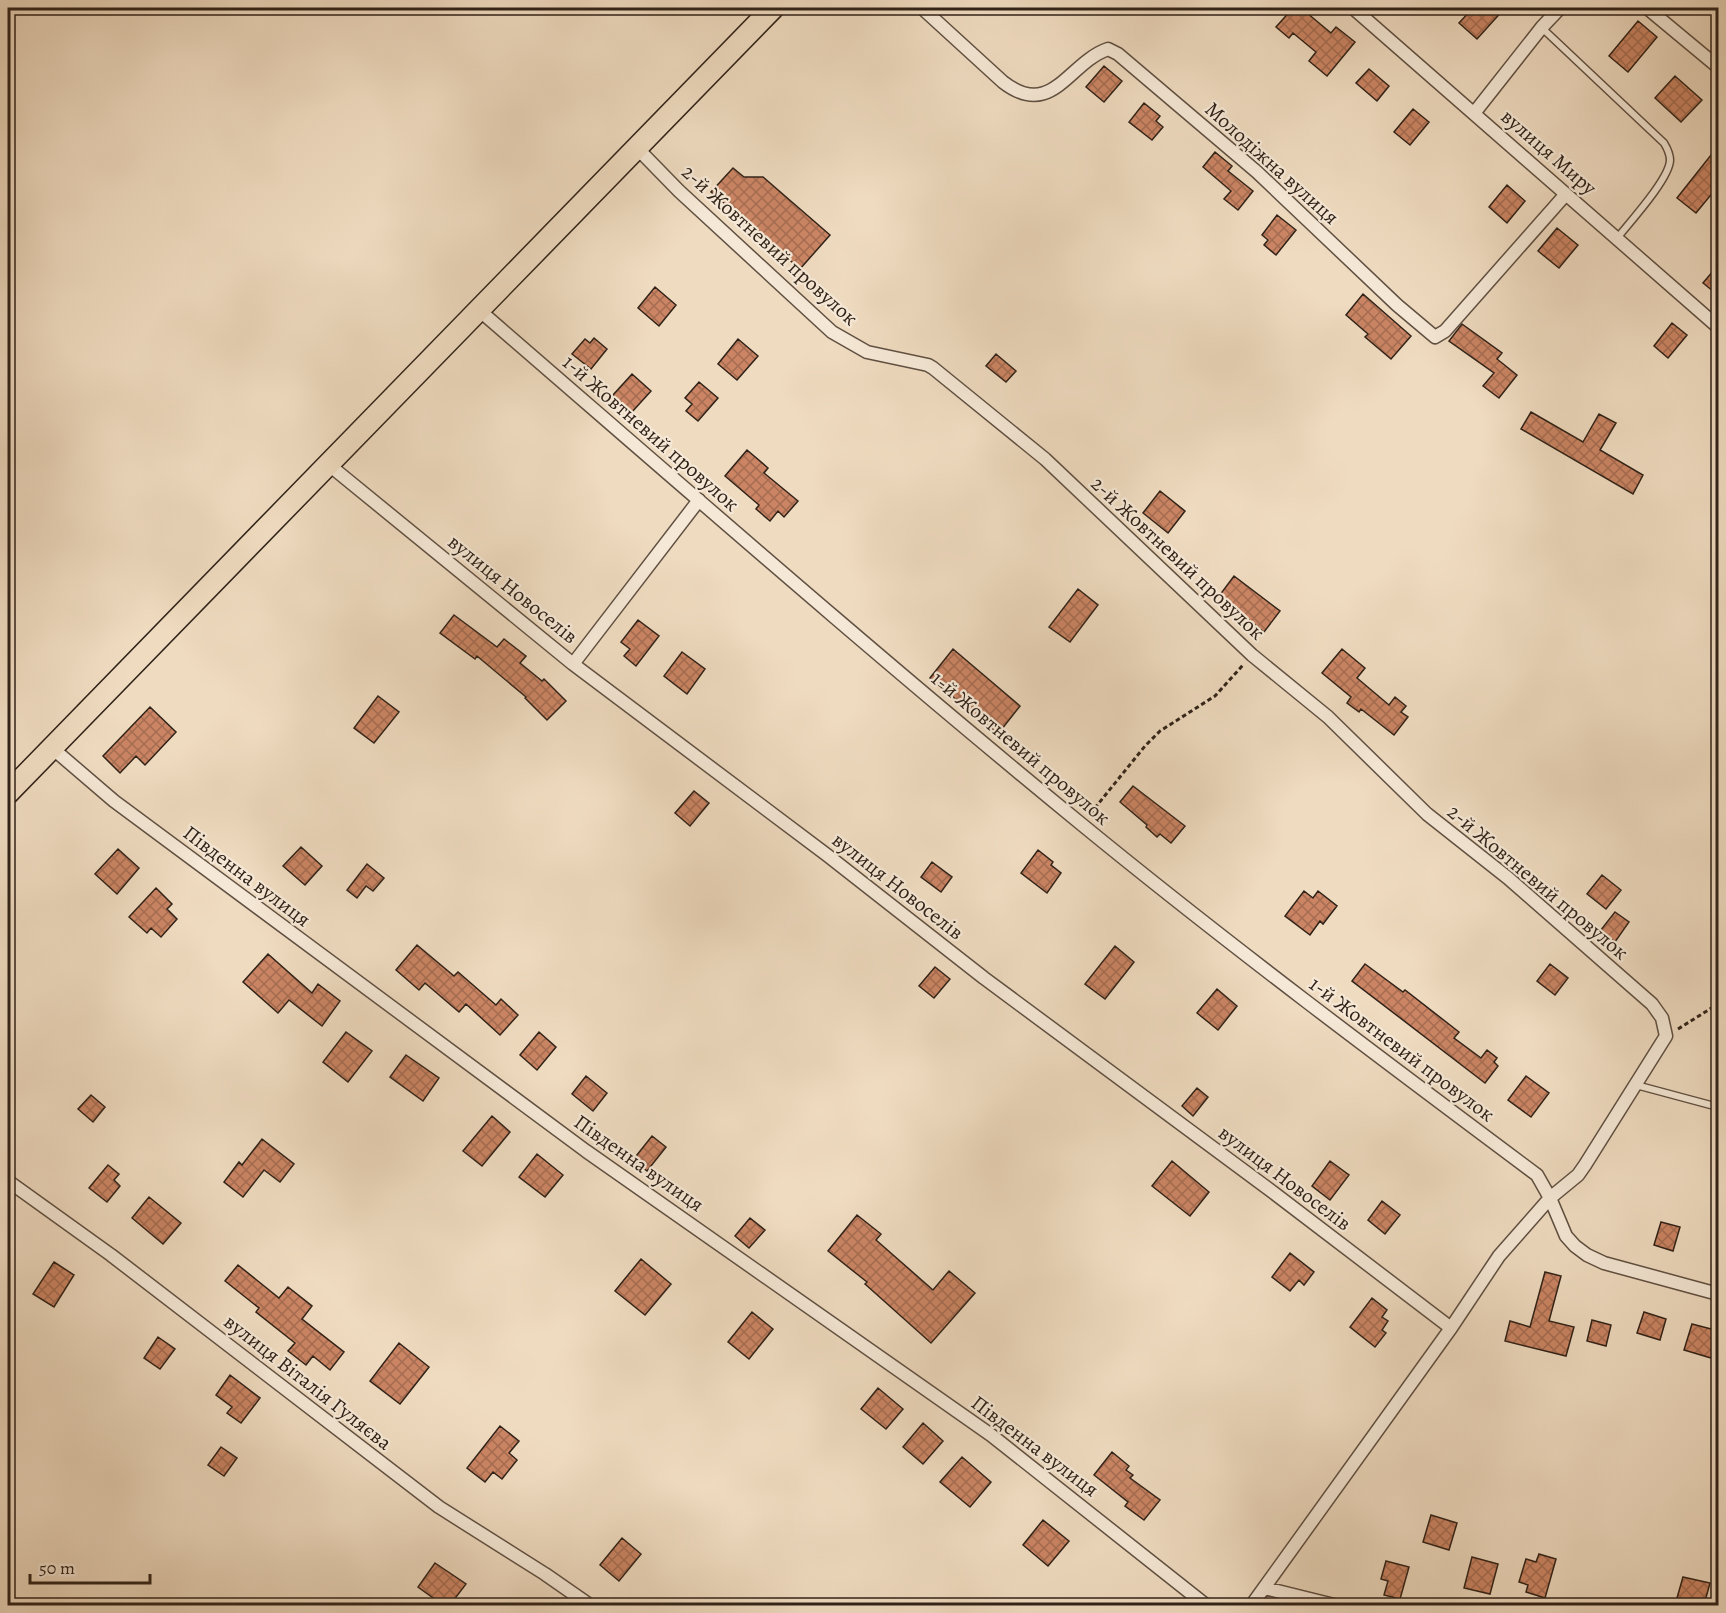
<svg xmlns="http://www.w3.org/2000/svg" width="1726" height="1613" viewBox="0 0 1726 1613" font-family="Alegreya,serif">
  <defs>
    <pattern id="building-cross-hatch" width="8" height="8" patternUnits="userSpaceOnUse" patternTransform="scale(1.5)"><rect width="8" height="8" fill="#cb8564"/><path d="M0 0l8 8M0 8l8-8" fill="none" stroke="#a56c51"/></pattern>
  </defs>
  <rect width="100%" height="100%" fill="#efdbc0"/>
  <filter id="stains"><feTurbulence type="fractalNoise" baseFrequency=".00333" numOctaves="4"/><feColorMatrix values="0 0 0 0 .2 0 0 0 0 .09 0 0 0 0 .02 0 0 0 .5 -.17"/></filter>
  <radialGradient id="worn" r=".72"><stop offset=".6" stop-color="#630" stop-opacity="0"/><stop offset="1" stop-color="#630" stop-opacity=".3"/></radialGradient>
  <path fill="url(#building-cross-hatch)" stroke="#302218" stroke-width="1.5" d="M 1293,8 L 1301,8 L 1331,33 L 1336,27 L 1355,42 L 1327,76 L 1309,61 L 1316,52 L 1293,33 L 1289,38 L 1276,27 Z
    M 1473,8 L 1505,8 L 1477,39 L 1459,23 Z
    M 1638,21 L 1657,37 L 1628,72 L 1609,56 Z
    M 1104,66 L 1122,81 L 1104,102 L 1086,87 Z
    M 1369,69 L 1389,86 L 1377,101 L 1356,83 Z
    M 1675,76 L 1702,100 L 1681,122 L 1655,98 Z
    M 1144,103 L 1160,116 L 1156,121 L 1163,127 L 1152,140 L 1129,122 Z
    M 1413,109 L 1429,122 L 1410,145 L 1394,132 Z
    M 1215,152 L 1232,166 L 1228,171 L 1253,191 L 1238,210 L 1224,199 L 1231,191 L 1203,167 Z
    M 1711,155 L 1719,161 L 1719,185 L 1696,213 L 1677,198 Z
    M 733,168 L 744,177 L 763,177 L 830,235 L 800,269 L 711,192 Z
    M 1507,185 L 1525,201 L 1507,223 L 1489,207 Z
    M 1277,215 L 1296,230 L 1276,255 L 1264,245 L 1268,240 L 1262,235 Z
    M 1557,228 L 1578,245 L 1559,268 L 1538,251 Z
    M 1719,264 L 1719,296 L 1703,283 Z
    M 655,287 L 676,305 L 659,326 L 638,308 Z
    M 1363,294 L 1411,336 L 1391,359 L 1365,337 L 1368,334 L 1346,315 Z
    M 1672,323 L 1687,335 L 1668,358 L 1654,346 Z
    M 1462,324 L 1502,353 L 1497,359 L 1517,375 L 1499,398 L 1483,386 L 1494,373 L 1449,341 Z
    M 594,338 L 607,349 L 591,369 L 572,354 L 585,339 L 590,343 Z
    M 738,339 L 758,356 L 737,380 L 718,364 Z
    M 996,354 L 1016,371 L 1006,382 L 986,366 Z
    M 632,374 L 651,391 L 632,412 L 613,395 Z
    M 699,382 L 718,398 L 698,421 L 686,411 L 692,404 L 685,398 Z
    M 1531,412 L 1583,442 L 1599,414 L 1616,423 L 1600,450 L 1643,475 L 1633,494 L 1521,429 Z
    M 747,450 L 768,468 L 764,473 L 798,501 L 784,517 L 778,511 L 770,521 L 756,509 L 759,505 L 725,476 Z
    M 1160,491 L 1185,511 L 1168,533 L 1143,513 Z
    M 1234,576 L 1280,611 L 1264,632 L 1219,596 Z
    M 1078,589 L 1098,605 L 1070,642 L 1049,627 Z
    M 454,615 L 497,647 L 504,639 L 526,656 L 520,663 L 542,681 L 544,679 L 566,701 L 547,720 L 525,698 L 526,697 L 477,656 L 475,659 L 440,633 Z
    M 638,620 L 659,636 L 636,666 L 624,656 L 630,649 L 621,642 Z
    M 953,649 L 1020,706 L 998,734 L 930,678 Z
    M 1342,649 L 1365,668 L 1357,678 L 1389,705 L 1395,697 L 1406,706 L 1401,712 L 1408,717 L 1394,735 L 1361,709 L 1359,712 L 1347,703 L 1351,697 L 1322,673 Z
    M 682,652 L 705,669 L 687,694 L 664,676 Z
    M 378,696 L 399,712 L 374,743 L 354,728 Z
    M 150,707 L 176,732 L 145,765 L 136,756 L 120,773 L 103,756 Z
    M 1133,786 L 1185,826 L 1171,843 L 1160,834 L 1157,837 L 1146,827 L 1147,825 L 1120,802 Z
    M 694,791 L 709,803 L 690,826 L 675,813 Z
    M 301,847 L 322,866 L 305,885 L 283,866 Z
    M 118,849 L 139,868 L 117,894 L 95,874 Z
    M 1038,850 L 1053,862 L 1051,865 L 1061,873 L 1047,893 L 1021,873 Z
    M 932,862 L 952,877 L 941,892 L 921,877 Z
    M 367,864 L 384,878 L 373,891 L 366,886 L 357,898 L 347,890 Z
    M 1602,875 L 1621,890 L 1606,909 L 1587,894 Z
    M 156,888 L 172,904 L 167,909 L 177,919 L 161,937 L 151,928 L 147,933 L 129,917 Z
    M 1304,891 L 1313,898 L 1318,891 L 1337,906 L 1323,924 L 1320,921 L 1310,935 L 1285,916 Z
    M 1615,912 L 1629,922 L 1615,942 L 1600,931 Z
    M 417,945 L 454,976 L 458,972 L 496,1005 L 501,999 L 518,1015 L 500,1035 L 466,1004 L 459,1012 L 425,983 L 419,990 L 396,970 Z
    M 1115,946 L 1134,962 L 1105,999 L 1085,984 Z
    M 268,954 L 312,993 L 318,984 L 340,1001 L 322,1026 L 289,1000 L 278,1013 L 243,982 Z
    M 1365,964 L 1403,992 L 1405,990 L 1459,1032 L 1454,1038 L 1481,1058 L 1487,1050 L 1497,1058 L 1494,1062 L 1498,1066 L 1485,1083 L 1352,981 Z
    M 1550,964 L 1568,978 L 1555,995 L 1537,981 Z
    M 935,967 L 950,979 L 934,998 L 919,986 Z
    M 1217,989 L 1237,1006 L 1218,1030 L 1197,1013 Z
    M 346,1032 L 372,1051 L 348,1082 L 323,1062 Z
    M 539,1032 L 556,1047 L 537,1070 L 520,1055 Z
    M 406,1055 L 439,1078 L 423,1101 L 390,1077 Z
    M 586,1076 L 607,1093 L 593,1111 L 572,1094 Z
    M 1526,1076 L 1549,1093 L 1531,1117 L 1508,1100 Z
    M 1197,1088 L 1208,1097 L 1193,1116 L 1182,1106 Z
    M 91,1095 L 105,1107 L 93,1122 L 78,1109 Z
    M 492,1116 L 510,1132 L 482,1166 L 463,1151 Z
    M 652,1136 L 666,1147 L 647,1171 L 633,1160 Z
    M 262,1139 L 294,1164 L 280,1182 L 264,1170 L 243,1197 L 224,1182 L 239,1162 L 242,1165 Z
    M 537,1154 L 563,1175 L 545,1197 L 519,1177 Z
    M 1172,1161 L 1209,1192 L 1190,1216 L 1152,1186 Z
    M 1330,1161 L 1349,1175 L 1330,1200 L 1312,1186 Z
    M 108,1165 L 119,1174 L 114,1180 L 120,1186 L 107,1202 L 89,1188 Z
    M 149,1197 L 181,1223 L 163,1244 L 132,1218 Z
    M 1382,1201 L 1400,1215 L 1385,1234 L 1368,1220 Z
    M 857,1215 L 881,1234 L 876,1240 L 933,1290 L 949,1271 L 975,1293 L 931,1343 L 865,1284 L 867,1282 L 828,1251 Z
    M 750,1218 L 765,1230 L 749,1248 L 735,1236 Z
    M 1661,1222 L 1680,1227 L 1673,1251 L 1654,1245 Z
    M 1290,1253 L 1314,1272 L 1304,1285 L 1299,1280 L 1290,1291 L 1272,1277 Z
    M 641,1259 L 671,1284 L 645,1315 L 615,1291 Z
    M 54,1262 L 74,1275 L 54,1307 L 33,1294 Z
    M 238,1265 L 279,1298 L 288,1287 L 312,1306 L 302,1319 L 344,1352 L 330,1370 L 313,1356 L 306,1365 L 288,1351 L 295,1343 L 256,1312 L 259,1308 L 225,1281 Z
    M 1545,1272 L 1561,1276 L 1549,1321 L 1574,1327 L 1566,1356 L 1505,1341 L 1510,1321 L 1530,1327 Z
    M 1372,1298 L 1387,1310 L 1382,1317 L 1388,1321 L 1382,1330 L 1386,1333 L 1375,1347 L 1350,1327 Z
    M 752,1312 L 773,1329 L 749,1359 L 728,1342 Z
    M 1644,1312 L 1666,1319 L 1660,1340 L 1637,1333 Z
    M 1592,1320 L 1611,1325 L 1606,1346 L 1587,1341 Z
    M 1692,1324 L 1719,1331 L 1711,1358 L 1684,1350 Z
    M 158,1337 L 175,1349 L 160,1369 L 144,1358 Z
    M 399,1343 L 429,1367 L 400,1404 L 370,1381 Z
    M 230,1375 L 260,1398 L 241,1423 L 227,1413 L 232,1407 L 216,1395 Z
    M 878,1388 L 903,1409 L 886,1429 L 861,1409 Z
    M 923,1423 L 943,1441 L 923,1464 L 903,1447 Z
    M 500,1426 L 519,1441 L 509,1453 L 517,1460 L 502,1479 L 493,1472 L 485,1482 L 467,1468 Z
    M 221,1447 L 237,1458 L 224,1476 L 208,1465 Z
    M 1112,1452 L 1129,1466 L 1126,1470 L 1133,1475 L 1130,1478 L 1160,1500 L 1144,1520 L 1125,1506 L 1128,1502 L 1094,1475 Z
    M 962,1457 L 991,1482 L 970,1507 L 940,1482 Z
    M 1431,1515 L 1457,1523 L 1449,1550 L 1423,1542 Z
    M 1043,1520 L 1069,1541 L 1048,1566 L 1023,1545 Z
    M 622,1538 L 641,1554 L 619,1581 L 600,1565 Z
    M 1539,1554 L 1556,1559 L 1545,1598 L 1526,1592 L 1528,1585 L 1519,1582 L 1526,1559 L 1536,1562 Z
    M 1472,1557 L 1498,1564 L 1490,1594 L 1464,1588 Z
    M 1386,1561 L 1409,1567 L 1400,1599 L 1384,1595 L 1388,1581 L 1381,1579 Z
    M 435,1563 L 466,1584 L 450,1605 L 443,1605 L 418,1587 Z
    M 1683,1577 L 1710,1583 L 1704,1605 L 1675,1605 Z"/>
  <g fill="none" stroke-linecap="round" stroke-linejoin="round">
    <defs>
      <path id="service" d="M 1542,28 L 1664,143 C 1667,148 1670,154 1670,160 C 1670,178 1630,222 1618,237
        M 1636,1085 L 1718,1107"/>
      <path id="minor" d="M 922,8 L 1003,82 C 1052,120 1068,63 1108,49 L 1118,54 L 1257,172 L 1397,305 L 1435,337 L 1445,331 L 1566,194
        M 1353,8 L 1718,327
        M 1647,8 L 1718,67
        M 1475,112 L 1542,27 L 1560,8
        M 636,147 L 679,191 L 832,332 L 867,352 L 928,365 L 933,368 L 1045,459 L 1252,655 L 1328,717 L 1427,814 L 1508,878 L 1652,1004 L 1662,1018 L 1666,1036 L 1585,1165 L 1578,1175 L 1550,1198 L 1499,1256 L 1451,1328 L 1251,1606
        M 479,310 C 678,482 876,656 1080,823 C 1229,945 1383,1060 1537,1175 L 1550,1198 L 1566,1236 L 1575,1246 L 1587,1255 L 1604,1263 L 1718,1294
        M 328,464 L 573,664 L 827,855 L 984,978 L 1274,1193 L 1451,1328
        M 573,664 L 699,500
        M 51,747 L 114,801 L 586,1151 L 991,1435 L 1207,1606
        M 8,1181 L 111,1255 L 439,1507 L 545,1574 L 591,1606
        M 1265,1588 L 1338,1606"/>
      <path id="trunk" d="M 8,793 L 773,8"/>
    </defs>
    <use href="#service" stroke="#605042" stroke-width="9"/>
    <use href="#minor" stroke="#605042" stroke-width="15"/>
    <use href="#trunk" stroke="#302218" stroke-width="24"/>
    <path stroke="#302218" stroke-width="3" stroke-dasharray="4.5 3" stroke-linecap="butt" d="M 1090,814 L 1145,746 L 1160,731 L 1215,696 L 1243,665
      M 1678,1029 L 1718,1004"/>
    <use href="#service" stroke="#f5e8d6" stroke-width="6"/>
    <use href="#minor" stroke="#f5e8d6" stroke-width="12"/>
    <use href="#trunk" stroke="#efdbc0" stroke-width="21"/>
  </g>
  <g text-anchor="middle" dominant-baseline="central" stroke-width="4.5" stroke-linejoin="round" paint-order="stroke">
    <g font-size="21" fill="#302218" stroke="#f5e8d6">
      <text transform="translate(1549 152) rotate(41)">вулиця Миру</text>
      <text transform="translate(1272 163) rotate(42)">Молодіжна вулиця</text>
      <text transform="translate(770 245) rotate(42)">2-й Жовтневий провулок</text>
      <text transform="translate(651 433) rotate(41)">1-й Жовтневий провулок</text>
      <text transform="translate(1178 558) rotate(43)">2-й Жовтневий провулок</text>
      <text transform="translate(513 589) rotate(39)">вулиця Новоселів</text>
      <text transform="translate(1021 748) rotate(40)">1-й Жовтневий провулок</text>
      <text transform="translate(247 876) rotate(37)">Південна вулиця</text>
      <text transform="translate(1538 882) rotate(40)">2-й Жовтневий провулок</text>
      <text transform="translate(898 886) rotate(38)">вулиця Новоселів</text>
      <text transform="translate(1402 1049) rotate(37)">1-й Жовтневий провулок</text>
      <text transform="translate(639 1163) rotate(35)">Південна вулиця</text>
      <text transform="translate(1285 1178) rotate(37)">вулиця Новоселів</text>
      <text transform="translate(308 1382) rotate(38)">вулиця Віталія Гуляєва</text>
      <text transform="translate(1035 1446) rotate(37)">Південна вулиця</text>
    </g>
  </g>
  <rect width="1726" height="1613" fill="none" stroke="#efdbc0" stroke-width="30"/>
  <rect x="9" y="9" width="1708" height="1595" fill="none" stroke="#302218" stroke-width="3"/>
  <rect x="15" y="15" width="1696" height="1583" fill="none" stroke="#302218" stroke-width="1.5"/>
  <path d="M30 1574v9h120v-9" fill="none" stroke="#302218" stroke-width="3"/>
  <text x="39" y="1574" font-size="18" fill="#302218" stroke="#f5e8d6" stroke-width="4.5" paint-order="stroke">50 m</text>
  <rect width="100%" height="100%" filter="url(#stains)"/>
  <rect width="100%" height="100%" fill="url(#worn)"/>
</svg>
